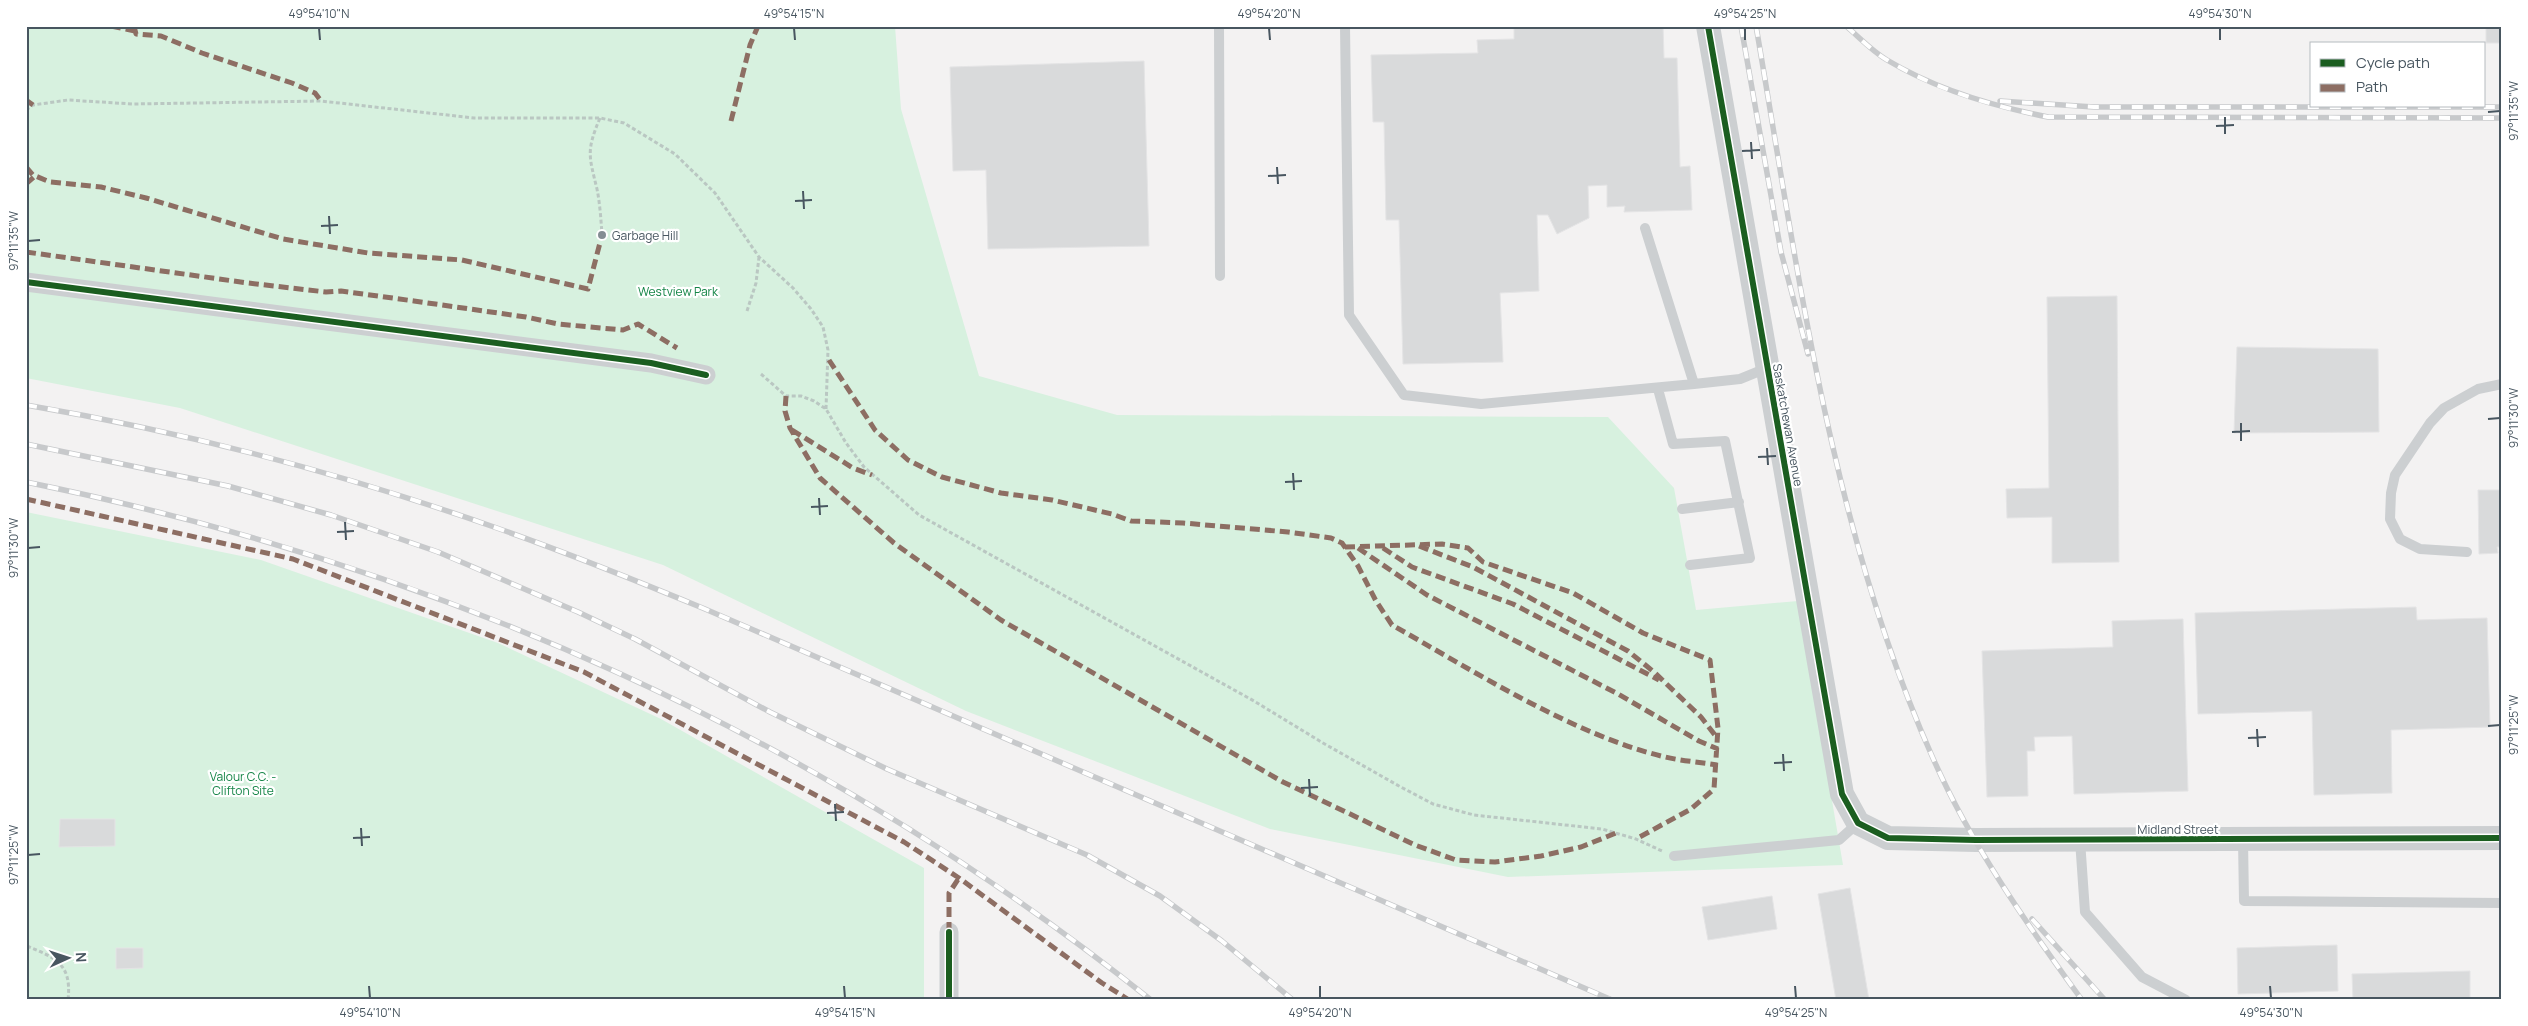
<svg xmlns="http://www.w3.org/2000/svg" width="2528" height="1026" viewBox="0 0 2528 1026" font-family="Manrope,sans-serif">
  <rect width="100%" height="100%" fill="#f3f2f2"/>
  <path fill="#d7f1df" d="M 26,26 L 895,26 L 901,109 L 979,376 L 1117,415 L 1608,417 L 1674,488 L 1696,610 L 1798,601 L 1843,865 L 1508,877 L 1270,829 L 966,711 L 663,565 L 180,408 L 26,378 Z
    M 26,512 L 261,560 L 498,643 L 661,719 L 924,868 L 924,1000 L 26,1000 Z"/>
  <path fill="#d9dadb" stroke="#e4e4e5" d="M 1514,26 L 1663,26 L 1664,58 L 1677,58 L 1680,167 L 1690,166 L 1692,210 L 1624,212 L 1625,206 L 1607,207 L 1607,185 L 1588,186 L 1589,218 L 1557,234 L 1548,215 L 1537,215 L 1539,291 L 1500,293 L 1503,362 L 1403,364 L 1399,220 L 1386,220 L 1384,122 L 1373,122 L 1371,55 L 1478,53 L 1477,40 L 1514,39 Z
    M 2486,26 L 2502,26 L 2502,43 L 2486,43 Z
    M 1144,61 L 1149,246 L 988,249 L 986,170 L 953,171 L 950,67 Z
    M 2117,296 L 2119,562 L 2052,563 L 2052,517 L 2007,518 L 2006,489 L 2049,488 L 2047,297 Z
    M 2237,347 L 2378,349 L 2379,432 L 2234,433 Z
    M 2478,490 L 2502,490 L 2502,547 L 2497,547 L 2498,553 L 2479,554 Z
    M 2416,607 L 2417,620 L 2487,618 L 2490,727 L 2391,730 L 2392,793 L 2314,795 L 2312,711 L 2198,714 L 2195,613 Z
    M 2183,619 L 2188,791 L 2074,794 L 2072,736 L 2034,737 L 2035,751 L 2027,751 L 2028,796 L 1987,797 L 1982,651 L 2113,647 L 2112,621 Z
    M 60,819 L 115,819 L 115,846 L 59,847 Z
    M 1850,888 L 1869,1000 L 1836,1000 L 1818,894 Z
    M 1772,896 L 1777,929 L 1708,940 L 1702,907 Z
    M 2337,945 L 2338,991 L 2238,994 L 2237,948 Z
    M 116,948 L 143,948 L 143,968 L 116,969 Z
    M 2470,971 L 2470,1000 L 2353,1000 L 2352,974 Z"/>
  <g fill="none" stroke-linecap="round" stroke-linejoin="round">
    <path stroke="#bac7c2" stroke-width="3" stroke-dasharray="4 2.5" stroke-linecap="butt" d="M 26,110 L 33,105 L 68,100 L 133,104 L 321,101 L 474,118 L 600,118 L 624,123 L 675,154 L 715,193 L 759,257 L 793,288 L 811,309 L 823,327 L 828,350 L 826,409
      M 600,118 C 586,151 589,156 597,189 C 600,204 601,220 602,235
      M 747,311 L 756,283 L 759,257
      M 761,374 L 786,396 L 801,396 L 814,401 L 826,409 L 846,443 L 864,467 L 919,515 L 1254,701 L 1323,743 L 1399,786 L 1433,804 L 1474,815 L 1602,829 L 1636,839 L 1662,851
      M 27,946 C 56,958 72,964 68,1000"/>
    <path stroke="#cccfd1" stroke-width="10" d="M 1219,26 L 1220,276
      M 1345,26 L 1349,315 L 1404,395 L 1481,404 L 1694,384
      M 1645,228 L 1694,384 L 1740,379 L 1767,368
      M 1658,389 L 1673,444 L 1725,441 L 1750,558 L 1690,565
      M 1682,509 L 1739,502
      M 2467,552 L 2420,549 L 2400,539 L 2390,519 L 2391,493 L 2395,475 L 2430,423 L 2444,408 L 2478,389 L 2502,384
      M 2080,840 L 2085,912 L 2142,977 L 2186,1000
      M 2243,840 L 2244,901 L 2502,903
      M 1674,856 L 1839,840 L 1858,823"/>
    <path stroke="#cccfd1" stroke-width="19" d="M 26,282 L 651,363 L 706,375
      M 949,932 L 949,1000"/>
    <path stroke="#cccfd1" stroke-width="24" d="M 1708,26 L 1842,794 L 1858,823 L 1888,838 L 1976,840 L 2502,838"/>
    <defs>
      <path id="rail" d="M 1741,26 L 1781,252 L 1808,354
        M 1756,26 C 1798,270 1831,529 1932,756 C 1970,843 2026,923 2082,1000
        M 1846,26 C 1859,37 1872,51 1887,60 C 1937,90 1992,106 2048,117 L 2502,118
        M 2000,101 L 2094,107 L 2502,107
        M 26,405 C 185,432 341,473 494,527 C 565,552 635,580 705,609 L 1612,1000
        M 26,444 L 228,486 L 331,515 L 438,552 L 578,612 L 635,639 L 770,712 L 887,769 L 1087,855 L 1160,896 L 1222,941 L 1293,1000
        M 26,482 C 440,566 820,736 1151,1000
        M 2032,919 L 2105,1000"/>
    </defs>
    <use href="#rail" stroke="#c7c9cb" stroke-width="5.5"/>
    <use href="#rail" stroke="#fff" stroke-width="4" stroke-dasharray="11" stroke-linecap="butt"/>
    <path stroke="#8d6e63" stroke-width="5" stroke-dasharray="10 5" stroke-linecap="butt" d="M 111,26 L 135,31
      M 134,26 L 136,34 L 161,36 L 202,53 L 292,83 L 315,93 L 321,101
      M 26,100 L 33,105
      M 731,121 L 750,45 L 758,26
      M 26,167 L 33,175 L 50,182 L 101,187 L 146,198 L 283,239 L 368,253 L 462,260 L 588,289 L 602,235
      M 26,184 L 35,176
      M 26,252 L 248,283 L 326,292 L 341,291 L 414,301 L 526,317 L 558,324 L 623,330 L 638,324 L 677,348
      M 829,360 L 875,430 L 908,460 L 942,477 L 1001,493 L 1052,500 L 1112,514 L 1131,521 L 1183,523 L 1288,532 L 1331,538 L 1342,543 L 1358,566 L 1376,601 L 1392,625 C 1474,671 1573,735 1665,757 C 1682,761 1700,762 1717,765
      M 786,396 L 785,411 L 790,428 L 820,478 L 894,543 L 1001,620 L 1283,782 L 1415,845 L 1456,860 L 1495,862 L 1541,856 L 1581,847 L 1616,833
      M 792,430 L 853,468 L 872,475
      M 26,499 L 293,559 L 584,672 L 904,842 L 959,878 L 1102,983 L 1129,1000
      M 1419,546 L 1473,567 L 1628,651 L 1654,672 L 1677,694 L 1701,717 L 1718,739
      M 1345,547 L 1442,544 L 1468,548 L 1483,562 L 1573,593 L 1643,633 L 1710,660 L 1718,728 L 1714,789 L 1691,809 L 1636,839
      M 1358,548 L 1427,595 L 1618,694 L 1699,741 L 1718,749
      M 1383,548 L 1412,567 L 1513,604 L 1659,680
      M 949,932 L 949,893 L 959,878"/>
    <defs>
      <path id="cycleway" d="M 1708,26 L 1842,794 L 1858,823 L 1888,838 L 1976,840 L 2502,838
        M 26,282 L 651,363 L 706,375
        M 949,932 L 949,1000"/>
    </defs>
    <use href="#cycleway" stroke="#fff" stroke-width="9"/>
    <use href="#cycleway" stroke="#1b5e20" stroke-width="6"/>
  </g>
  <path fill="none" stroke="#485660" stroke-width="2" d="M 319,28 L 320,40M 794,28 L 795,40M 1269,28 L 1270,40M 1745,28 L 1745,40M 2220,28 L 2220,40M 2488,112 L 2500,111M 2225,117 L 2225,134M 2216,126 L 2234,125M 1751,142 L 1752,159M 1742,151 L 1760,150M 1277,167 L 1278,184M 1268,176 L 1286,175M 803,191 L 804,209M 795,201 L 812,200M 329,216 L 330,234M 321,226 L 338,225M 28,241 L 40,240M 2488,419 L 2500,418M 2241,423 L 2241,441M 2232,432 L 2250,431M 1767,448 L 1768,465M 1758,457 L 1776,456M 1293,473 L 1294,490M 1285,482 L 1302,481M 819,498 L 820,515M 811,507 L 828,506M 345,522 L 346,540M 337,532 L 354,531M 28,548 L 40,547M 2488,726 L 2500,725M 2257,729 L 2258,747M 2248,738 L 2266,737M 1783,754 L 1784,771M 1774,763 L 1792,762M 1309,779 L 1310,796M 1301,788 L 1318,787M 835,804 L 836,821M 827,813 L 844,812M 361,828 L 362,846M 353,838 L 370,837M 28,855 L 40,854M 369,986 L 370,998M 844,986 L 845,998M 1320,986 L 1320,998M 1795,986 L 1796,998M 2270,986 L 2271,998"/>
  <circle fill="#848d93" stroke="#fff" stroke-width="2" cx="602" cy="235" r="5"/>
  <g text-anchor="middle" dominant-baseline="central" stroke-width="4.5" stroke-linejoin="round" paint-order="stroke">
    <g font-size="12" fill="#485660" stroke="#fff" text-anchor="start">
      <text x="612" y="235">Garbage Hill</text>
    </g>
    <g font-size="12" fill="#158547" stroke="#fff">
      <text x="678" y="291">Westview Park</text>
      <text x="243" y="776">Valour C.C. -<tspan x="243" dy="14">Clifton Site</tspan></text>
    </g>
    <g font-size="12" fill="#485660" stroke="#fff">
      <text transform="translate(1788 425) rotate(80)">Saskatchewan Avenue</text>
      <text x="2178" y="829">Midland Street</text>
    </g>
  </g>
  <rect width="2528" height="1026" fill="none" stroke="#ffffff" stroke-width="55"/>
  <rect x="2310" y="42" width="175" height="65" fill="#ffffff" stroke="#b6bbbf"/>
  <rect x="2320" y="59" width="25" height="8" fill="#1b5e20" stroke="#b6bbbf"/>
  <text x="2356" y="68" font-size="15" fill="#485660">Cycle path</text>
  <rect x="2320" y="84" width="25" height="8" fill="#8d6e63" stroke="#b6bbbf"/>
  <text x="2356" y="92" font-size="15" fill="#485660">Path</text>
  <g transform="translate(68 958) rotate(87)" stroke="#ffffff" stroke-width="4" paint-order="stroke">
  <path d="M0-4L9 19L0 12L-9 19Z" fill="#485660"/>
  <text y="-8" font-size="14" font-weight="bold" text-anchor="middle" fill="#485660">N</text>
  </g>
  <rect x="28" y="28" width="2472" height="970" fill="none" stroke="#485660" stroke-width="2"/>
  <g font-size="12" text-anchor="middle" fill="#485660">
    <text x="319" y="18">49°54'10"N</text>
    <text x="794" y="18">49°54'15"N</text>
    <text x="1269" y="18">49°54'20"N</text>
    <text x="1745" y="18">49°54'25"N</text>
    <text x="2220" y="18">49°54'30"N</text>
    <text transform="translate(2514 111) rotate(-90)" y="4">97°11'35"W</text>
    <text transform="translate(14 241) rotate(-90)" y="4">97°11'35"W</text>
    <text transform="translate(2514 418) rotate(-90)" y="4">97°11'30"W</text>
    <text transform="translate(14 548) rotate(-90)" y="4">97°11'30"W</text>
    <text transform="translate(2514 725) rotate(-90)" y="4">97°11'25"W</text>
    <text transform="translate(14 855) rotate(-90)" y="4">97°11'25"W</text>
    <text x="370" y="1017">49°54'10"N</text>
    <text x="845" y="1017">49°54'15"N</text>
    <text x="1320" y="1017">49°54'20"N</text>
    <text x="1796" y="1017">49°54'25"N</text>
    <text x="2271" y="1017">49°54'30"N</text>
  </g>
</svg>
